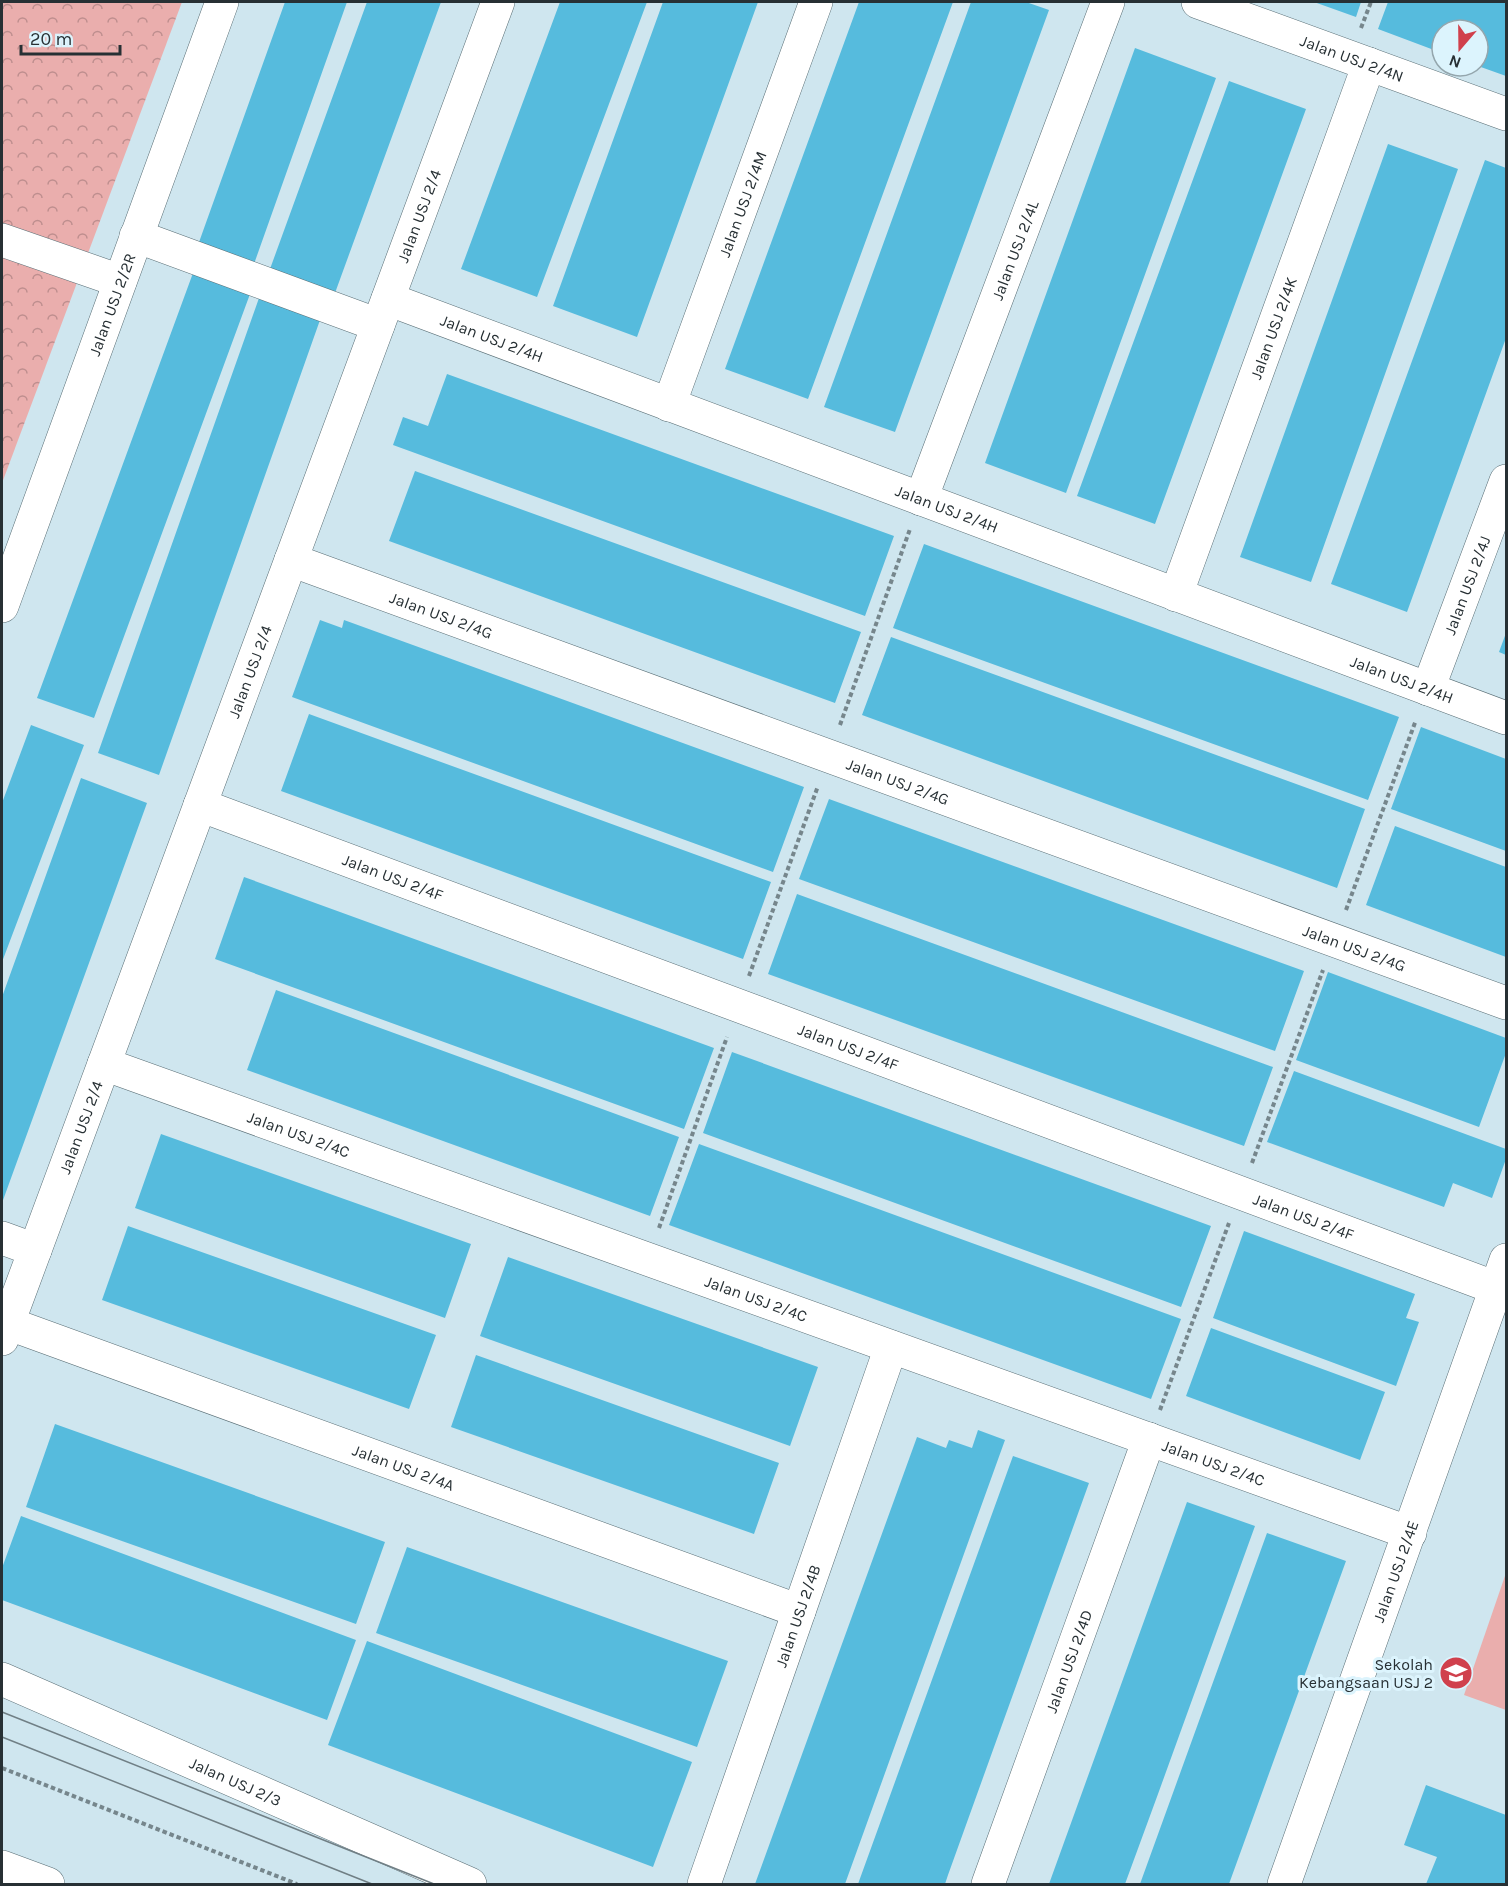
<svg xmlns="http://www.w3.org/2000/svg" width="1508" height="1886" viewBox="0 0 1508 1886" font-family="Karla,sans-serif">
  <defs>
    <pattern id="forest-crowns" width="20" height="18" patternUnits="userSpaceOnUse" patternTransform="scale(1.5)"><rect width="20" height="18" fill="#eaaead"/><path d="M2 6a3 3 0 1 1 6 0M12 15a3 3 0 1 1 6 0" fill="none" stroke="#be8e8e"/></pattern>
  </defs>
  <rect width="100%" height="100%" fill="#cfe6ef"/>
  <path fill="#eaaead" d="M 1506,1573 L 1506,1710 L 1464,1695 Z"/>
  <path fill="url(#forest-crowns)" d="M 2,2 L 182,2 L 2,483 Z"/>
  <path fill="#56bbdd" d="M 285,2 L 347,2 L 254,264 L 198,245 Z
    M 367,2 L 441,2 L 335,293 L 270,269 Z
    M 560,2 L 647,2 L 537,297 L 461,269 Z
    M 663,2 L 758,2 L 637,337 L 553,306 Z
    M 859,2 L 953,2 L 808,399 L 725,369 Z
    M 971,2 L 1026,2 L 1049,10 L 895,432 L 824,407 Z
    M 1314,2 L 1361,2 L 1356,17 Z
    M 1388,2 L 1506,2 L 1506,76 L 1478,66 L 1478,30 L 1442,30 L 1442,53 L 1378,29 Z
    M 1135,48 L 1216,78 L 1066,493 L 985,463 Z
    M 1229,81 L 1306,109 L 1155,524 L 1077,496 Z
    M 1388,144 L 1458,169 L 1311,582 L 1240,557 Z
    M 1485,160 L 1506,168 L 1506,338 L 1407,612 L 1331,584 Z
    M 193,273 L 250,294 L 94,718 L 37,698 Z
    M 259,298 L 320,320 L 159,775 L 98,753 Z
    M 447,374 L 894,536 L 865,616 L 393,445 L 403,417 L 428,426 Z
    M 415,471 L 861,632 L 835,703 L 389,541 Z
    M 924,544 L 1399,717 L 1368,800 L 893,628 Z
    M 320,620 L 342,628 L 344,620 L 804,787 L 773,872 L 292,697 Z
    M 1506,633 L 1506,655 L 1499,652 Z
    M 891,637 L 1365,809 L 1337,888 L 862,715 Z
    M 309,714 L 771,882 L 743,959 L 281,791 Z
    M 31,725 L 84,745 L 2,962 L 2,803 Z
    M 1421,727 L 1506,759 L 1506,851 L 1391,809 Z
    M 81,778 L 147,803 L 2,1203 L 2,997 Z
    M 829,799 L 1304,971 L 1275,1051 L 799,879 Z
    M 1395,826 L 1506,867 L 1506,957 L 1366,905 Z
    M 244,877 L 714,1048 L 684,1129 L 215,959 Z
    M 797,894 L 1273,1067 L 1244,1146 L 768,974 Z
    M 1328,972 L 1506,1038 L 1506,1053 L 1479,1127 L 1296,1060 Z
    M 276,990 L 679,1137 L 650,1216 L 247,1070 Z
    M 732,1052 L 1211,1226 L 1181,1307 L 703,1133 Z
    M 1294,1071 L 1506,1149 L 1506,1159 L 1492,1198 L 1453,1183 L 1444,1207 L 1267,1142 Z
    M 161,1134 L 471,1244 L 445,1318 L 135,1208 Z
    M 699,1144 L 1181,1319 L 1151,1399 L 669,1225 Z
    M 128,1226 L 436,1335 L 409,1409 L 102,1300 Z
    M 1244,1231 L 1415,1294 L 1406,1318 L 1419,1322 L 1396,1386 L 1213,1318 Z
    M 508,1257 L 818,1367 L 790,1446 L 480,1336 Z
    M 1211,1328 L 1385,1392 L 1360,1460 L 1186,1396 Z
    M 476,1355 L 779,1463 L 754,1534 L 451,1427 Z
    M 55,1424 L 385,1542 L 356,1624 L 26,1507 Z
    M 978,1430 L 1005,1440 L 845,1884 L 755,1884 L 917,1437 L 946,1448 L 949,1440 L 972,1448 Z
    M 1013,1456 L 1089,1483 L 948,1875 L 945,1884 L 858,1884 Z
    M 1187,1502 L 1255,1526 L 1158,1794 L 1125,1884 L 1049,1884 Z
    M 21,1516 L 356,1640 L 327,1720 L 2,1600 L 2,1568 Z
    M 1267,1533 L 1346,1561 L 1229,1884 L 1140,1884 Z
    M 407,1547 L 728,1661 L 697,1747 L 376,1633 Z
    M 367,1641 L 692,1762 L 653,1867 L 328,1745 Z
    M 1426,1785 L 1506,1815 L 1506,1884 L 1426,1884 L 1437,1857 L 1404,1845 Z"/>
  <g fill="none" stroke-linecap="round" stroke-linejoin="round">
    <defs>
      <g id="minor">
        <path id="s1" d="M 1198,2 L 1506,114"/>
        <path d="M 136,236 L 378,325"/>
        <path d="M 2,240 L 120,281"/>
        <path id="s2" d="M 388,299 L 1506,718"/>
        <path id="s3" d="M 669,405 L 816,2"/>
        <path id="s4" d="M 921,499 L 1108,2"/>
        <path id="s5" d="M 291,560 L 1506,1003"/>
        <path id="s6" d="M 1176,595 L 1369,64"/>
        <path id="s7" d="M 2,606 L 222,2"/>
        <path id="s8" d="M 1428,689 L 1506,481"/>
        <path id="s9" d="M 200,805 L 1496,1288"/>
        <path id="s10" d="M 104,1064 L 1410,1533"/>
        <path d="M 2,1238 L 35,1250"/>
        <path id="s11" d="M 7,1323 L 799,1611"/>
        <path id="s12" d="M 2,1339 L 498,2"/>
        <path id="s13" d="M 2,1679 L 470,1884"/>
        <path id="s14" d="M 704,1884 L 891,1347"/>
        <path id="s15" d="M 988,1884 L 1149,1439"/>
        <path id="s16" d="M 1284,1884 L 1506,1260"/>
      </g>
      <path id="highway" d="M 2,1867 L 48,1884"/>
    </defs>
    <use href="#minor" stroke="#596e75" stroke-width="34"/>
    <use href="#highway" stroke="#596e75" stroke-width="34"/>
    <path stroke="#76868c" stroke-width="4" stroke-dasharray="4.5 3" stroke-linecap="butt" d="M 1361,28 L 1371,2
      M 840,725 L 910,529
      M 1346,910 L 1416,720
      M 749,976 L 818,786
      M 1252,1163 L 1323,970
      M 659,1228 L 727,1037
      M 1160,1410 L 1229,1223
      M 2,1768 L 297,1884"/>
    <use href="#minor" stroke="#fff" stroke-width="33"/>
    <use href="#highway" stroke="#fff" stroke-width="33"/>
    <path stroke="#707f85" stroke-width="1.5" d="M 2,1712 L 434,1884
      M 2,1737 L 372,1884"/>
  </g>
  <defs>
    <symbol id="school-disc" viewBox="-11 -11 22 22"><circle r="9.5" fill="#d0404c" stroke="#dcf4fd"/><path d="M0-5L7-2L0 1L-7-2ZM-4 1L0 2.5L4 1V4Q0 6-4 4Z" fill="#fff"/></symbol>
  </defs>
  <g fill-rule="evenodd">
    <use href="#school-disc" x="1437" y="1654" width="38" height="38"/>
  </g>
  <g text-anchor="middle" dominant-baseline="central" stroke-width="6" stroke-linejoin="round" paint-order="stroke">
    <g font-size="16" fill="#273034" stroke="#dcf4fd">
      <text stroke="none"><textPath href="#s1" startOffset="164">Jalan USJ 2/4N</textPath></text>
      <text stroke="none"><textPath href="#s3" startOffset="214">Jalan USJ 2/4M</textPath></text>
      <text stroke="none"><textPath href="#s12" startOffset="1198">Jalan USJ 2/4</textPath></text>
      <text stroke="none"><textPath href="#s4" startOffset="266">Jalan USJ 2/4L</textPath></text>
      <text stroke="none"><textPath href="#s7" startOffset="321">Jalan USJ 2/2R</textPath></text>
      <text stroke="none"><textPath href="#s6" startOffset="284">Jalan USJ 2/4K</textPath></text>
      <text stroke="none"><textPath href="#s2" startOffset="111">Jalan USJ 2/4H</textPath></text>
      <text stroke="none"><textPath href="#s2" startOffset="597">Jalan USJ 2/4H</textPath></text>
      <text stroke="none"><textPath href="#s8" startOffset="111">Jalan USJ 2/4J</textPath></text>
      <text stroke="none"><textPath href="#s5" startOffset="160">Jalan USJ 2/4G</textPath></text>
      <text stroke="none"><textPath href="#s12" startOffset="712">Jalan USJ 2/4</textPath></text>
      <text stroke="none"><textPath href="#s2" startOffset="1083">Jalan USJ 2/4H</textPath></text>
      <text stroke="none"><textPath href="#s5" startOffset="646">Jalan USJ 2/4G</textPath></text>
      <text stroke="none"><textPath href="#s9" startOffset="206">Jalan USJ 2/4F</textPath></text>
      <text stroke="none"><textPath href="#s5" startOffset="1132">Jalan USJ 2/4G</textPath></text>
      <text stroke="none"><textPath href="#s9" startOffset="692">Jalan USJ 2/4F</textPath></text>
      <text stroke="none"><textPath href="#s12" startOffset="226">Jalan USJ 2/4</textPath></text>
      <text stroke="none"><textPath href="#s10" startOffset="207">Jalan USJ 2/4C</textPath></text>
      <text stroke="none"><textPath href="#s9" startOffset="1178">Jalan USJ 2/4F</textPath></text>
      <text stroke="none"><textPath href="#s10" startOffset="693">Jalan USJ 2/4C</textPath></text>
      <text stroke="none"><textPath href="#s10" startOffset="1179">Jalan USJ 2/4C</textPath></text>
      <text stroke="none"><textPath href="#s11" startOffset="422">Jalan USJ 2/4A</textPath></text>
      <text stroke="none"><textPath href="#s16" startOffset="332">Jalan USJ 2/4E</textPath></text>
      <text stroke="none"><textPath href="#s14" startOffset="284">Jalan USJ 2/4B</textPath></text>
      <text stroke="none"><textPath href="#s15" startOffset="237">Jalan USJ 2/4D</textPath></text>
      <text stroke="none"><textPath href="#s13" startOffset="255">Jalan USJ 2/3</textPath></text>
    </g>
    <g font-size="16" fill="#273034" stroke="#dcf4fd" text-anchor="end">
      <text x="1433" y="1664">Sekolah<tspan x="1433" dy="18">Kebangsaan USJ 2</tspan></text>
    </g>
  </g>
  <rect width="1508" height="1886" fill="none" stroke="#273034" stroke-width="6"/>
  <g transform="translate(1460 48) rotate(200)"><circle r="28" fill="#dcf4fd" stroke="#94a6ad" stroke-width="1.5"/>
  <path d="M0-4.5L10 22L0 15L-10 22Z" fill="#d0404c"/>
  <text y="-9" font-size="16" font-weight="bold" text-anchor="middle" fill="#273034">N</text>
  </g>
  <path d="M21 45v9h99v-9" fill="none" stroke="#273034" stroke-width="3"/>
  <text x="30" y="45" font-size="18" fill="#273034" stroke="#dcf4fd" stroke-width="4.5" paint-order="stroke">20 m</text>
</svg>
